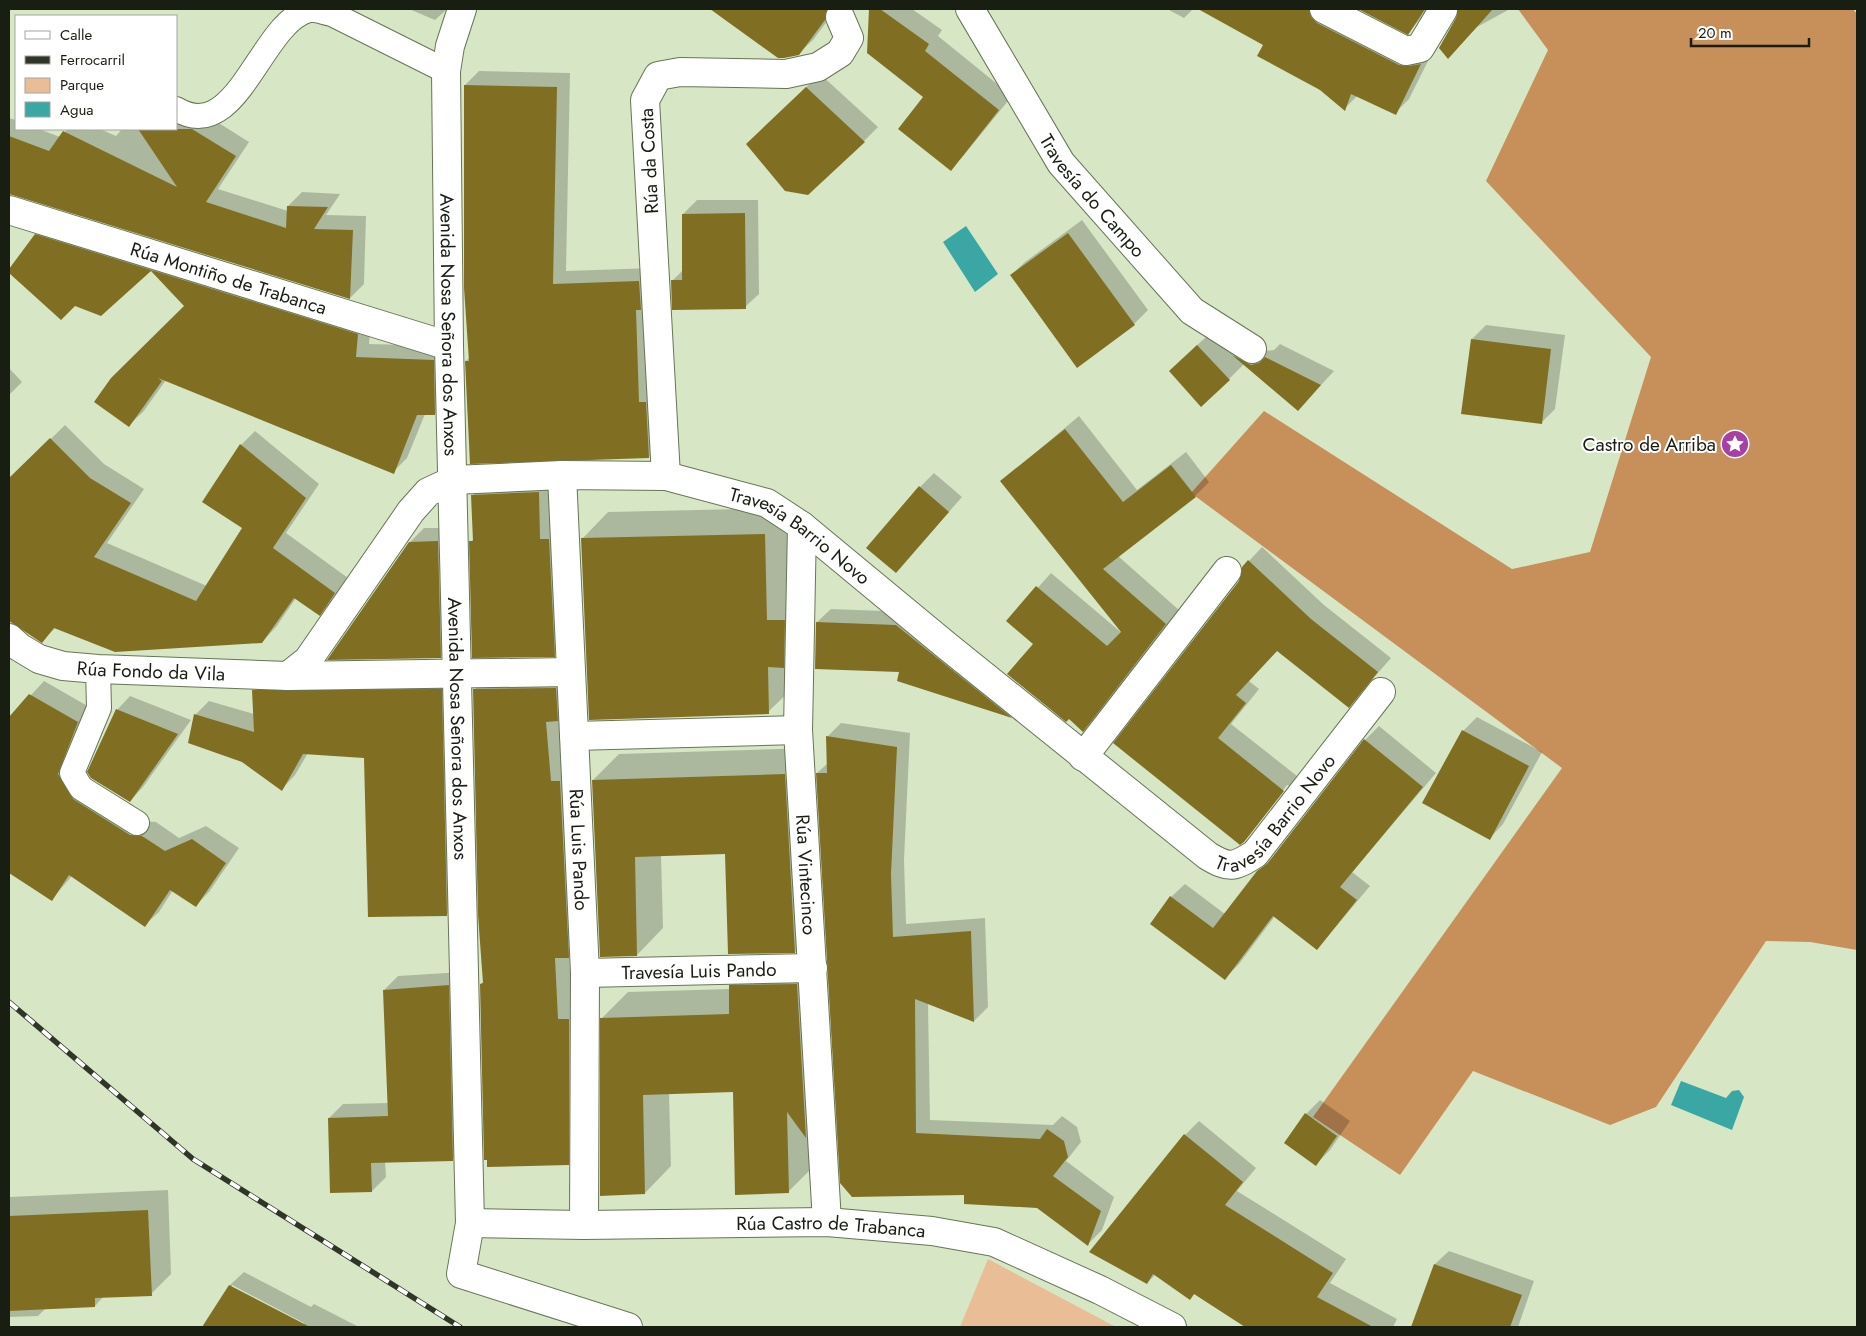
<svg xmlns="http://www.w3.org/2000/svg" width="1866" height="1336" viewBox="0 0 1866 1336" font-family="Jost,sans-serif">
  <rect width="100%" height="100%" fill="#d7e7c5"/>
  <path fill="#e9be96" d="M 988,1259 L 1116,1327 L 960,1327 Z"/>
  <path fill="#c78f5a" d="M 1518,9 L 1853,9 L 1857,14 L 1857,950 L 1810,942 L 1766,941 L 1656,1107 L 1610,1125 L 1473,1071 L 1400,1175 L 1313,1117 L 1562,768 L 1191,493 L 1264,411 L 1512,569 L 1590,552 L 1651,357 L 1486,181 L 1548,50 Z"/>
  <path fill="#3ba7a4" d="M 966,226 L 998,274 L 975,292 L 943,242 Z
    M 1681,1081 L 1726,1098 L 1732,1091 L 1739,1090 L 1744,1097 L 1732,1130 L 1671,1105 Z"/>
  <path fill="#0003" fill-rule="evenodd" d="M 409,9 L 447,9 L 435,20 Z
    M 712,9 L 836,9 L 813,40 L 798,54 L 778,57 Z
    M 870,9 L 912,9 L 942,30 L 938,36 L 1012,96 L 964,155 L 951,169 L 925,97 L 868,53 Z
    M 1167,9 L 1193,9 L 1184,18 Z
    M 1201,9 L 1330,9 L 1433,51 L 1409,99 L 1395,113 L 1358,95 L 1344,109 L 1264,45 Z
    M 1361,9 L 1429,9 L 1408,33 Z
    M 1459,9 L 1510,9 L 1477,27 L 1448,57 Z
    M 479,71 L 570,73 L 566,271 L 653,268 L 663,443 L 649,457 L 468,415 L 466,361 L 470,357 L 465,85 Z
    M 820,74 L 878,127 L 864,141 L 761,130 Z
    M 176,97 L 179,104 L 206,115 L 249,142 L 218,189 L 288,211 L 288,206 L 302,192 L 340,194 L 326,215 L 366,216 L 364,284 L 350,298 L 9,193 L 9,118 L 16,120 L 16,129 L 39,129 L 60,137 L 68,129 L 100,129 L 116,136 L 122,129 L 176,129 Z
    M 697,200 L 758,200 L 759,294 L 745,307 L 672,281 L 683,270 L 683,214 Z
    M 1082,220 L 1148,310 L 1134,324 L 1011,275 L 1025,262 Z
    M 50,221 L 371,321 L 369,344 L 447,346 L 448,400 L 435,414 L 425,414 L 407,458 L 393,472 L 166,380 L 143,412 L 129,425 L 186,306 L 152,269 L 100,314 L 74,304 L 61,318 L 9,271 L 36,235 Z
    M 1486,325 L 1565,335 L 1555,409 L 1541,423 L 1472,339 Z
    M 1206,337 L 1217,337 L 1234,356 L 1247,342 L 1265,351 L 1274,350 L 1280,344 L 1334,371 L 1298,410 L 1244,364 L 1229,379 L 1195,347 Z
    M 9,368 L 22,382 L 9,395 Z
    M 1079,416 L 1137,490 L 1186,452 L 1209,482 L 1195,496 L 1118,556 L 1179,610 L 1097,716 L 1083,730 L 1034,644 L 1008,621 L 1051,573 L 1123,634 L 1002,481 Z
    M 65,425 L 104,464 L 144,489 L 107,543 L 207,586 L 244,528 L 241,445 L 255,431 L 319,484 L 286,533 L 348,578 L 333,600 L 320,614 L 296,598 L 276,627 L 262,642 L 56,627 L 42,641 L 9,619 L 9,480 Z
    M 934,473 L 962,497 L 896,572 L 920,487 Z
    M 552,478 L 568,642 L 554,655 L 471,542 L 474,538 L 473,495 L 486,481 Z
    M 791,508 L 795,686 L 768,712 L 582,539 L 608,512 Z
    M 424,528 L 451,528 L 454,643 L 440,657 L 410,542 Z
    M 1262,547 L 1324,605 L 1391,658 L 1349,706 L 1278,650 L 1249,681 L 1259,689 L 1231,724 L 1297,776 L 1258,827 L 1289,786 L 1287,785 L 1244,841 L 1115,743 L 1241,581 L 1249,561 Z
    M 831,609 L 910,612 L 1025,704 L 1012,717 L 899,680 L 901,670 L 817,622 Z
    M 570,674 L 582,943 L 569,956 L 582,1150 L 568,1164 L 481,984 L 484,981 L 474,690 L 488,676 Z
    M 455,676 L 460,901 L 446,915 L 365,756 L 308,753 L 295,775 L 282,789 L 242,761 L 190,742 L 196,714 L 209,701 L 254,714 L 254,691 L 267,677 Z
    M 44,681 L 91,708 L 72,759 L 87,786 L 144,821 L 156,822 L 179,838 L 206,826 L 239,848 L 209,892 L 196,905 L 173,890 L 159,912 L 145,925 L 72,876 L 51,900 L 9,872 L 9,719 Z
    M 130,696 L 191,720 L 143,787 L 130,801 L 117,710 Z
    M 1477,717 L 1542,752 L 1503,824 L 1490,838 L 1463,731 Z
    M 841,723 L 910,733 L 904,860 L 906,924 L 985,918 L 988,1007 L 974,1021 L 928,1003 L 930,1120 L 1053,1125 L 1062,1116 L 1077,1127 L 1081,1142 L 1066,1161 L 1114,1197 L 1102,1230 L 1088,1244 L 1038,1206 L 966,1194 L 852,1196 L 817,773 L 828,763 L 827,737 Z
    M 1379,726 L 1436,773 L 1352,872 L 1370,886 L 1317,949 L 1275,916 L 1239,964 L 1225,978 L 1171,897 L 1185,884 L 1225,914 L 1258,872 L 1275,855 L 1365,740 Z
    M 811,748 L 821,925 L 795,952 L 729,953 L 726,853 L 661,855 L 663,928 L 637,955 L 593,780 L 619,754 Z
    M 823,958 L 815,1165 L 788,1192 L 734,1091 L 669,1093 L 671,1166 L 645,1193 L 602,1018 L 628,992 L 730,989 L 730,986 L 756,960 Z
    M 462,972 L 466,1146 L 452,1160 L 385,1161 L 386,1177 L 372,1191 L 329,1118 L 343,1104 L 389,1103 L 384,990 L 398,976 Z
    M 1320,1100 L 1350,1121 L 1330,1150 L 1316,1164 L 1306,1114 Z
    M 1199,1121 L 1256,1168 L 1237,1191 L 1346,1259 L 1330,1283 L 1397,1319 L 1393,1327 L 1248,1327 L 1195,1293 L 1190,1299 L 1156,1274 L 1147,1283 L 1185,1135 Z
    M 168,1190 L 171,1274 L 151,1294 L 104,1296 L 95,1306 L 46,1308 L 38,1316 L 9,1317 L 9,1197 Z
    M 1449,1251 L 1534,1281 L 1518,1327 L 1413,1327 L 1435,1264 Z
    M 244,1272 L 311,1307 L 314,1304 L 359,1327 L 203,1327 L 230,1285 ZM 232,1285 L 304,1323 L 303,1325 L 232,1287 Z"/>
  <path fill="#806f22" d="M 710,9 L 827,9 L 825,20 L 799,55 L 784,58 L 778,58 Z
    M 869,9 L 880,9 L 929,44 L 925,51 L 999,110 L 951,171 L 898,129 L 923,97 L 867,53 Z
    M 1198,9 L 1309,9 L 1311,17 L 1317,23 L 1399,65 L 1409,66 L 1421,64 L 1396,115 L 1351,94 L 1345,111 L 1320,90 L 1257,56 L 1263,45 Z
    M 1358,9 L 1425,9 L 1408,35 Z
    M 1458,9 L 1493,9 L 1448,59 L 1439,48 L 1456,18 Z
    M 464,85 L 557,87 L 553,284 L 639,281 L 641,310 L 636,310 L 639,402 L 646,402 L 649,458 L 470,464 L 465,361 L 469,361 L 464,288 Z
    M 806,87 L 865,142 L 808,195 L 785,191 L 746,144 Z
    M 138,129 L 192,129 L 236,156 L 206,202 L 286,228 L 287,206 L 328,207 L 314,229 L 353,230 L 350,299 L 9,194 L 9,136 L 49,151 L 63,131 L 177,187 Z
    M 745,213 L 746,309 L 672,310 L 671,280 L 682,280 L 682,214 Z
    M 1068,233 L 1135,325 L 1077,368 L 1010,275 Z
    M 35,234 L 358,334 L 356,357 L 434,360 L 435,415 L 417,415 L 394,474 L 158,378 L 162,381 L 129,427 L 94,402 L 111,378 L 184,306 L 151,271 L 101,316 L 75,306 L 61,320 L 9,273 L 9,269 Z
    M 1471,339 L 1551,349 L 1542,424 L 1461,414 Z
    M 1197,345 L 1230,380 L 1201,407 L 1169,371 Z
    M 1232,355 L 1251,365 L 1259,363 L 1265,357 L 1321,385 L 1298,411 Z
    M 1065,429 L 1123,502 L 1171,465 L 1196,497 L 1103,569 L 1166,624 L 1083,732 L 1069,719 L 1066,722 L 1007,674 L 1033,644 L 1006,621 L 1036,586 L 1107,646 L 1121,632 L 1000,481 Z
    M 50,438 L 90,478 L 131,503 L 94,557 L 196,601 L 242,528 L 202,502 L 240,444 L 306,498 L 273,548 L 335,593 L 320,616 L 294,598 L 262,643 L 115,652 L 54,628 L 42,643 L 9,621 L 9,478 Z
    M 919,486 L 949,512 L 896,573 L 866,548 Z
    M 539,492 L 540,539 L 549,539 L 555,657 L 472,658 L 469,541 L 473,541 L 471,495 Z
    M 765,534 L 767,620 L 785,620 L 784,668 L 768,667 L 769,714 L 589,720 L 581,538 Z
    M 438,541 L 441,658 L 327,660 L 409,542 Z
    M 1248,560 L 1311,619 L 1378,672 L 1349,708 L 1277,651 L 1236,695 L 1246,703 L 1218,738 L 1284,791 L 1244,842 L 1240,845 L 1113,743 L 1239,581 L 1242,567 Z
    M 816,622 L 896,625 L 1012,718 L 897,681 L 899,672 L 815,669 Z
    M 556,688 L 558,721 L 546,722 L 551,781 L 560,781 L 569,958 L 555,958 L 558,1019 L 569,1019 L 569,1165 L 487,1167 L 487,1160 L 484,1160 L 480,984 L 483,983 L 478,915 L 473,689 Z
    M 442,689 L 447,916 L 368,917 L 364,758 L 303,754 L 282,791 L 242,762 L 188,743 L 194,714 L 254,732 L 252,690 Z
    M 29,694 L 78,722 L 58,774 L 73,799 L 130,835 L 142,836 L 165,851 L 192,839 L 226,863 L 196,907 L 170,890 L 145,927 L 69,875 L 52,901 L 9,873 L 9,717 Z
    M 116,709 L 178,734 L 130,802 L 91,778 L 87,772 Z
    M 1462,730 L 1529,766 L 1490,840 L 1422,803 Z
    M 826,736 L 897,747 L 891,874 L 893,937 L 971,931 L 974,1022 L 915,999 L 916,1133 L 1040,1139 L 1047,1129 L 1064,1141 L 1068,1157 L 1053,1176 L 1101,1211 L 1088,1246 L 1037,1208 L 964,1204 L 964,1195 L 852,1197 L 840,1183 L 816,773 L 827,773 Z
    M 1364,739 L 1423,787 L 1340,887 L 1357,900 L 1317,950 L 1273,916 L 1225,980 L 1150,924 L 1170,896 L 1213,928 L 1257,871 L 1267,864 Z
    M 785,774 L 795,953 L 728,954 L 725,854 L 635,857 L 637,956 L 600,957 L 592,780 Z
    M 797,984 L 806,1138 L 787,1112 L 789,1193 L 735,1195 L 733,1092 L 643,1095 L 645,1194 L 600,1196 L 600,1018 L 729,1014 L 729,985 Z
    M 449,985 L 453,1161 L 371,1163 L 372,1192 L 330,1193 L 328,1118 L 388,1116 L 383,990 Z
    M 1305,1113 L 1337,1136 L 1316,1166 L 1284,1143 Z
    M 1184,1134 L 1243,1182 L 1225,1205 L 1333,1273 L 1317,1297 L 1373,1327 L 1245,1327 L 1194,1294 L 1190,1300 L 1153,1274 L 1147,1284 L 1089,1252 Z
    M 148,1210 L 152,1296 L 95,1298 L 95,1307 L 9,1311 L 9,1216 Z
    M 1434,1264 L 1522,1295 L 1510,1327 L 1411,1327 Z
    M 229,1285 L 310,1327 L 202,1327 Z"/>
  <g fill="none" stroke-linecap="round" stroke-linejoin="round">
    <defs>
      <path id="lane" d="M 176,109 C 238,146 260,23 309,10 C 316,9 325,13 332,14 L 446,71
        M 98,669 L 99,708 L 72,773 L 81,788 L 137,823"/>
      <g id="street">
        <path id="s1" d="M 462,9 L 450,46 L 446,71 L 449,346 L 470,1223 L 461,1274 L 628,1327"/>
        <path id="s2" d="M 970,9 L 1061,163 L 1192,311 L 1252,349"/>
        <path d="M 1324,9 L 1406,51 L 1420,48 L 1443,10"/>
        <path id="s3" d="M 9,210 L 449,346"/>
        <path id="s4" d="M 562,475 L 585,973 L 584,1225"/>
        <path d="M 666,476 L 645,100 L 658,76 L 680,72 L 786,74 L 818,67 L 840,53 L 849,38 L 840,17"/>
        <path id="s5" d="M 802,526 L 798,730 L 827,1222"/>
        <path id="s6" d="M 9,638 L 19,647 L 39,659 L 63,666 L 98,669 L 288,676 L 308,660 L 411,511 L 428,492 L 454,480 L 562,475 L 666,476 L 767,503 L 802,526 L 947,646 L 1208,856 C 1230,869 1234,867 1255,854 L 1381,692"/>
        <path d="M 288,676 L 571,672"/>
        <path d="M 574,736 L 798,730"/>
        <path d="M 1083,757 L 1227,571"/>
        <path id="s7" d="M 585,973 L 813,968"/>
        <path id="s8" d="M 470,1223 L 584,1225 L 827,1222 L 932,1231 L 994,1242 L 1100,1290 L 1172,1327"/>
      </g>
    </defs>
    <use href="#lane" stroke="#677557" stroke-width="26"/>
    <use href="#street" stroke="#677557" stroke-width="30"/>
    <use href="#lane" stroke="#fff" stroke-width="24"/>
    <use href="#street" stroke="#fff" stroke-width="28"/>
    <defs>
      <path id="rail" d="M 9,1002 L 193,1159 L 460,1327"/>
    </defs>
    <use href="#rail" stroke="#2f3527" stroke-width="5.5"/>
    <use href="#rail" stroke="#fff" stroke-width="4" stroke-dasharray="11" stroke-linecap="butt"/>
  </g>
  <defs>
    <symbol id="sight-disc" viewBox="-11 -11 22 22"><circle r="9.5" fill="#a640a5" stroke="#fff"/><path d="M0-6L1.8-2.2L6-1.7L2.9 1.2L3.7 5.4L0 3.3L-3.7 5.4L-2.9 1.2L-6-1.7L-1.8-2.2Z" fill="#fff"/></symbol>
  </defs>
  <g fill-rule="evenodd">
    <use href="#sight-disc" x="1719" y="428" width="32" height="32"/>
  </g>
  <g text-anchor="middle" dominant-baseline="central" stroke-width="4" stroke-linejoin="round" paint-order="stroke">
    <g font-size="19" fill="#191e12" stroke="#fff">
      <text transform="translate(649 161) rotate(-93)">Rúa da Costa</text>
      <text stroke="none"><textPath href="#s2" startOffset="224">Travesía do Campo</textPath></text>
      <text stroke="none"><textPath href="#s3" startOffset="230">Rúa Montiño de Trabanca</textPath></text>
      <text stroke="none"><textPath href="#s1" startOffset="318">Avenida Nosa Señora dos Anxos</textPath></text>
      <text stroke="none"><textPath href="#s6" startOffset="909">Travesía Barrio Novo</textPath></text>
      <text stroke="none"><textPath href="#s6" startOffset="150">Rúa Fondo da Vila</textPath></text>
      <text stroke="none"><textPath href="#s1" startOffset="722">Avenida Nosa Señora dos Anxos</textPath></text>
      <text stroke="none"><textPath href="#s6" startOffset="1522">Travesía Barrio Novo</textPath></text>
      <text stroke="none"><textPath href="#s4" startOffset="375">Rúa Luis Pando</textPath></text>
      <text stroke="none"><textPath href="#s5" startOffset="349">Rúa Vintecinco</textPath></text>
      <text stroke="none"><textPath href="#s7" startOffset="114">Travesía Luis Pando</textPath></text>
      <text stroke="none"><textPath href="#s8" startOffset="361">Rúa Castro de Trabanca</textPath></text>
    </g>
    <g font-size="19" fill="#191e12" stroke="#fff" text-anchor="end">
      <text x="1716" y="444">Castro de Arriba</text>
    </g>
  </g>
  <rect width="1866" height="1336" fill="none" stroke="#191e12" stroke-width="20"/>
  <rect x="15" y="15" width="162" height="115" fill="#ffffff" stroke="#a3a5a0"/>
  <rect x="25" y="31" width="25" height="8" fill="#ffffff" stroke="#a3a5a0"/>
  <text x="60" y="40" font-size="15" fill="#191e12">Calle</text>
  <rect x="25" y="56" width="25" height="8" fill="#2f3527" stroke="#a3a5a0"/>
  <text x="60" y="65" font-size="15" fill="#191e12">Ferrocarril</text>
  <rect x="25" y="78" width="25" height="15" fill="#e9be96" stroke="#a3a5a0"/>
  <text x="60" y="90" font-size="15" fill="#191e12">Parque</text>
  <rect x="25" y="102" width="25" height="15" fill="#3ba7a4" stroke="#a3a5a0"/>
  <text x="60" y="115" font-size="15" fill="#191e12">Agua</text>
  <path d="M1691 38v8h118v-8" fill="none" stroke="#191e12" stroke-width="2.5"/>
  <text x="1698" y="38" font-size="15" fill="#191e12" stroke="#ffffff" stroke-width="4" paint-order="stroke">20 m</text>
</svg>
